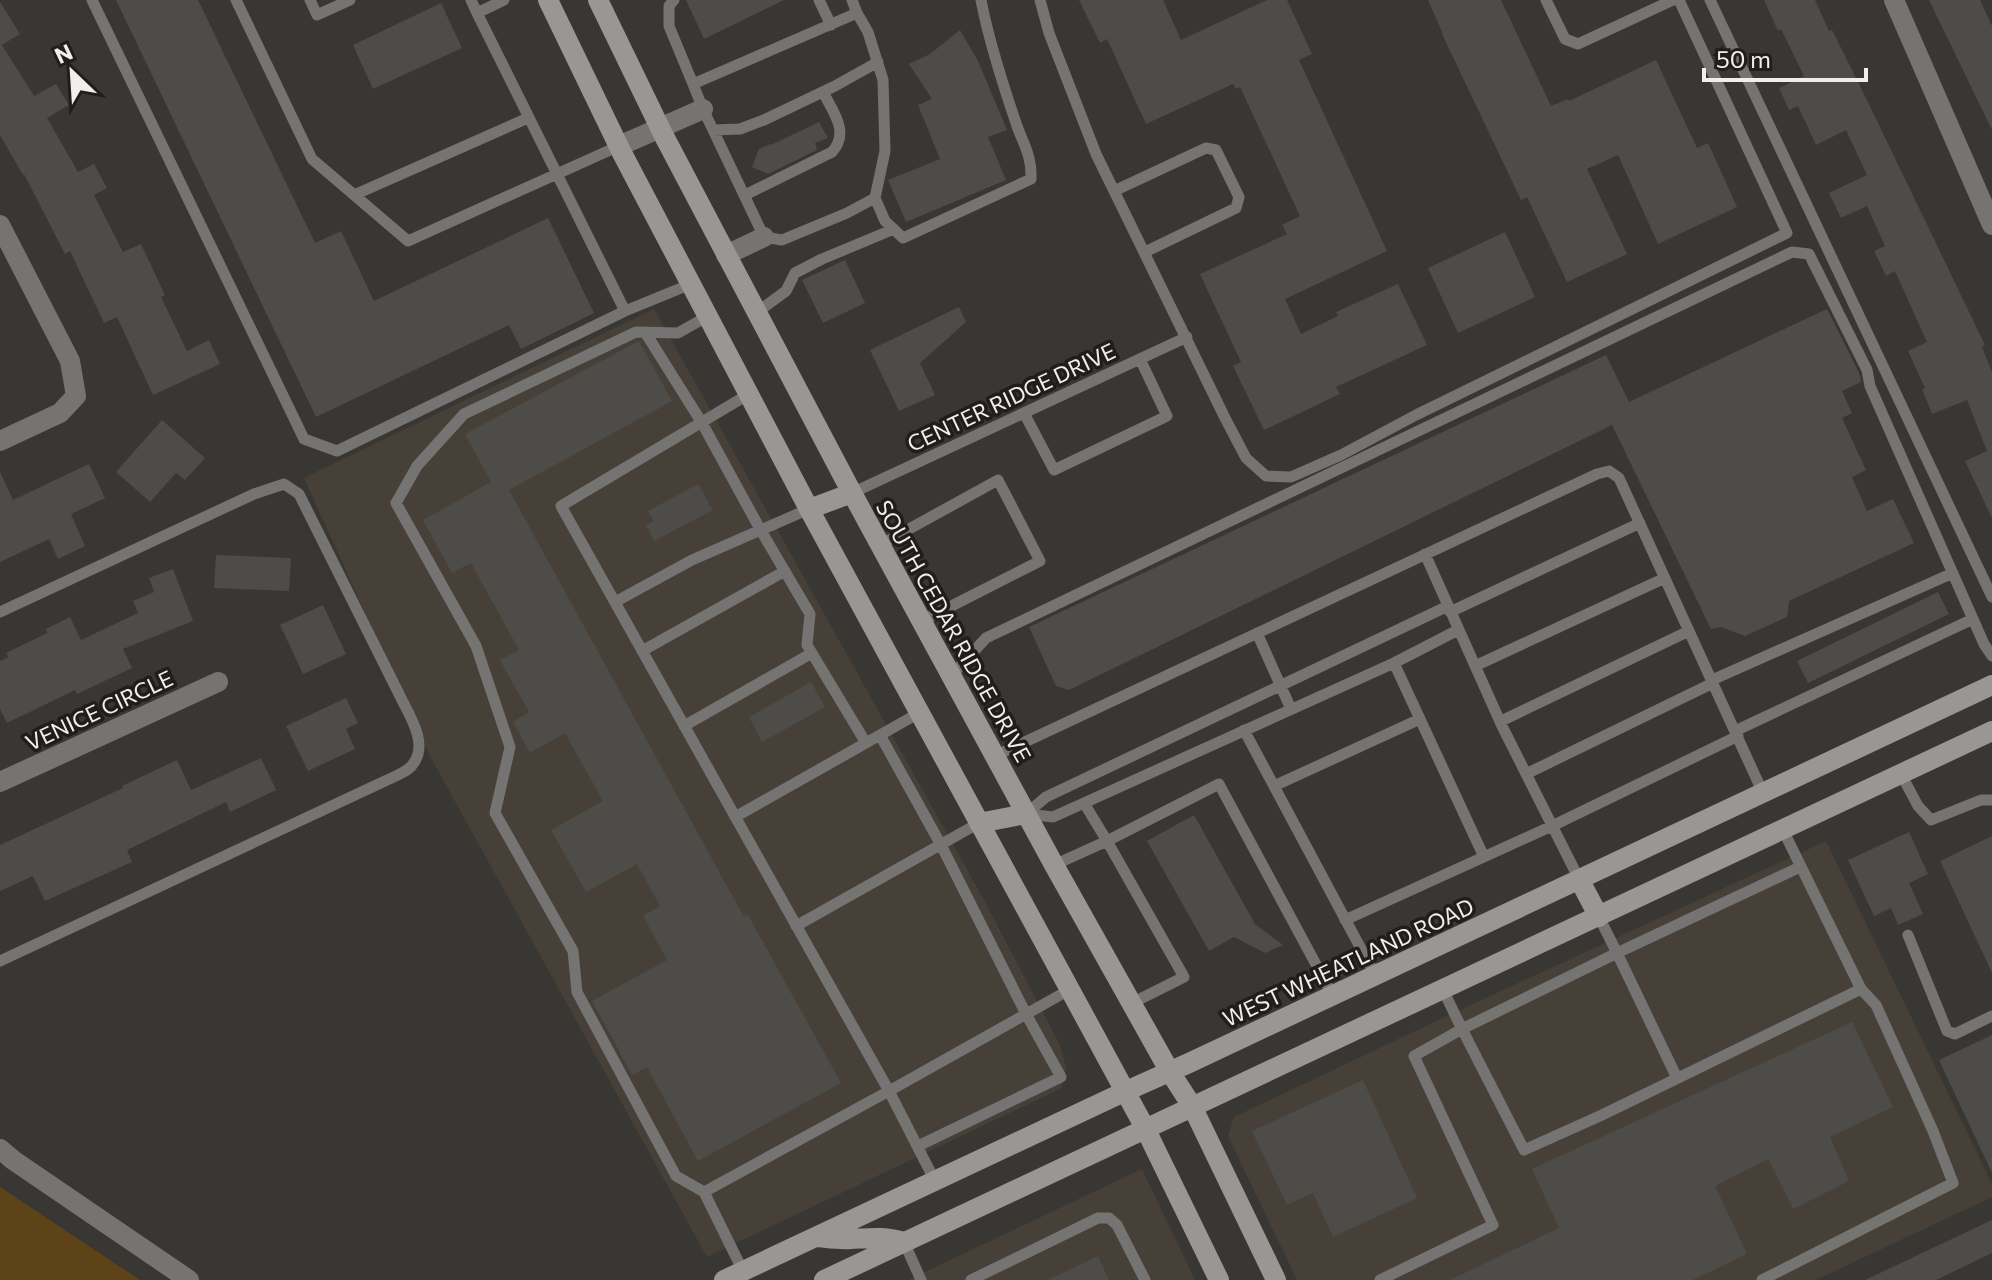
<svg xmlns="http://www.w3.org/2000/svg" width="1992" height="1280" viewBox="0 0 1992 1280" font-family="Commissioner,sans-serif">
  <rect width="100%" height="100%" fill="#393733"/>
  <path fill="#464038" d="M 654,309 L 984,900 L 1060,1045 L 1066,1067 L 1062,1088 L 707,1257 L 431,758 L 304,478 Z
    M 1826,841 L 1992,1184 L 1992,1197 L 1816,1280 L 1297,1280 L 1228,1136 L 1234,1117 L 1447,1016 Z
    M 1142,1169 L 1195,1280 L 908,1280 Z"/>
  <path fill="#5e4318" d="M 0,1187 L 140,1280 L 0,1280 Z"/>
  <path fill="#4e4c48" d="M 116,0 L 198,0 L 315,243 L 341,231 L 374,301 L 548,218 L 594,313 L 521,349 L 509,325 L 316,417 Z
    M 686,0 L 784,0 L 704,39 Z
    M 1079,0 L 1163,0 L 1181,40 L 1267,0 L 1287,0 L 1312,54 L 1299,60 L 1387,251 L 1285,299 L 1301,334 L 1338,316 L 1336,312 L 1398,284 L 1427,345 L 1336,387 L 1340,394 L 1264,430 L 1233,366 L 1241,362 L 1200,274 L 1287,234 L 1282,225 L 1300,216 L 1240,87 L 1236,89 L 1233,84 L 1146,124 L 1107,39 L 1100,43 Z
    M 1428,0 L 1501,0 L 1551,106 L 1568,99 L 1569,101 L 1656,60 L 1697,148 L 1708,143 L 1737,207 L 1658,244 L 1618,155 L 1587,169 L 1627,254 L 1567,282 L 1527,197 L 1521,200 L 1442,34 L 1443,34 Z
    M 1764,0 L 1815,0 L 1829,31 L 1832,30 L 1864,94 L 1985,345 L 1982,347 L 1992,372 L 1992,518 L 1965,461 L 1987,451 L 1967,400 L 1932,414 L 1922,389 L 1925,388 L 1908,351 L 1927,342 L 1895,271 L 1886,276 L 1874,251 L 1885,246 L 1867,206 L 1841,218 L 1829,193 L 1867,175 L 1846,130 L 1816,145 L 1798,106 L 1789,110 L 1779,88 L 1804,76 L 1781,29 L 1778,31 Z
    M 1929,0 L 1980,0 L 1992,26 L 1992,130 Z
    M 0,2 L 20,34 L 2,45 L 34,96 L 56,84 L 69,105 L 47,118 L 78,172 L 94,164 L 107,188 L 94,195 L 123,252 L 141,244 L 165,295 L 161,297 L 187,351 L 209,340 L 220,364 L 153,395 L 117,317 L 104,323 L 70,251 L 65,254 L 24,174 L 23,175 L 0,135 Z
    M 441,3 L 462,48 L 373,89 L 353,45 Z
    M 960,30 L 978,61 L 1007,130 L 988,137 L 1006,180 L 906,222 L 888,180 L 940,159 L 918,105 L 932,99 L 909,64 L 930,54 Z
    M 819,122 L 828,138 L 815,143 L 817,150 L 768,174 L 752,167 L 759,149 L 770,144 L 771,145 Z
    M 1505,232 L 1535,297 L 1458,333 L 1428,268 Z
    M 845,260 L 865,303 L 823,323 L 802,280 Z
    M 959,307 L 966,322 L 920,363 L 935,395 L 899,411 L 870,350 Z
    M 1827,309 L 1859,373 L 1861,382 L 1842,391 L 1852,413 L 1842,418 L 1866,470 L 1852,477 L 1867,511 L 1893,499 L 1914,543 L 1789,601 L 1787,617 L 1745,636 L 1721,627 L 1711,629 L 1612,425 L 1069,690 L 1056,686 L 1029,627 L 1606,355 L 1629,402 Z
    M 639,341 L 672,401 L 509,490 L 744,917 L 748,915 L 841,1083 L 698,1161 L 647,1067 L 632,1075 L 592,1001 L 667,960 L 643,916 L 660,906 L 637,864 L 586,892 L 551,830 L 603,801 L 565,733 L 530,753 L 513,722 L 529,712 L 500,660 L 519,650 L 471,563 L 452,573 L 423,520 L 491,482 L 465,434 Z
    M 162,420 L 205,458 L 185,480 L 176,473 L 150,502 L 116,472 Z
    M 89,464 L 105,498 L 71,514 L 85,546 L 58,559 L 49,539 L 0,562 L 0,472 L 13,500 Z
    M 698,484 L 713,510 L 654,541 L 646,525 L 654,521 L 648,511 Z
    M 216,555 L 291,558 L 289,591 L 214,588 Z
    M 173,569 L 193,621 L 123,649 L 132,668 L 77,694 L 75,690 L 7,723 L 0,709 L 0,661 L 9,657 L 6,653 L 47,633 L 46,629 L 70,617 L 81,640 L 138,613 L 133,601 L 154,592 L 149,578 Z
    M 1938,592 L 1949,614 L 1808,683 L 1797,661 Z
    M 323,605 L 346,654 L 303,674 L 280,625 Z
    M 811,682 L 825,707 L 762,742 L 749,717 Z
    M 346,698 L 358,723 L 346,729 L 355,749 L 308,771 L 286,726 Z
    M 261,758 L 276,790 L 230,812 L 226,802 L 127,850 L 132,862 L 45,901 L 33,876 L 0,891 L 0,845 L 123,788 L 122,786 L 177,760 L 191,790 Z
    M 1194,815 L 1255,924 L 1283,945 L 1265,953 L 1234,937 L 1209,951 L 1147,841 Z
    M 1909,832 L 1928,874 L 1909,883 L 1923,914 L 1898,925 L 1891,908 L 1874,916 L 1848,860 Z
    M 1992,836 L 1992,973 L 1940,861 Z
    M 1852,1022 L 1893,1107 L 1830,1137 L 1849,1181 L 1793,1209 L 1768,1159 L 1715,1186 L 1747,1254 L 1693,1280 L 1450,1280 L 1559,1228 L 1532,1169 Z
    M 1992,1035 L 1992,1173 L 1939,1060 Z
    M 1363,1080 L 1417,1198 L 1333,1237 L 1313,1193 L 1287,1205 L 1252,1131 Z
    M 1992,1220 L 1992,1253 L 1936,1280 L 1865,1280 Z
    M 1098,1256 L 1109,1280 L 1048,1280 Z"/>
  <g fill="none" stroke-linecap="round" stroke-linejoin="round">
    <path stroke="#767473" stroke-width="11" d="M 92,0 L 304,439 L 337,451 L 625,311
      M 236,0 L 312,159 L 408,241 L 619,146
      M 310,0 L 317,15 L 350,0
      M 471,0 L 477,13 L 504,0
      M 674,0 L 669,6 L 669,26 L 693,84
      M 819,0 L 831,25
      M 852,0 L 857,13 L 868,32 L 883,80 L 885,151 L 875,198 L 847,213 L 782,240 L 764,237 L 703,109 L 693,84 L 857,13
      M 1040,0 L 1049,33 L 1096,154 L 1225,418 L 1246,458 L 1266,476 L 1291,477 L 1341,455 L 1416,415 L 1787,233 L 1679,0
      M 1546,0 L 1565,39 L 1578,44 L 1673,0
      M 1710,0 L 1992,597
      M 477,13 L 625,311 L 691,284
      M 713,130 L 740,129 L 764,120 L 835,86 L 878,62
      M 1114,191 L 1206,148 L 1216,150 L 1239,197 L 1236,208 L 1145,252
      M 354,195 L 528,118
      M 745,195 L 832,152 C 850,132 833,112 823,92
      M 875,198 L 885,221 L 903,238 L 1031,179 C 1032,157 1024,145 1017,126 C 1003,85 989,42 981,0
      M 756,313 L 786,291 L 795,273 L 822,259 L 894,229
      M 708,316 L 678,333 L 636,332 L 464,414 L 417,466 L 396,503 L 476,646 L 510,747 L 495,813 L 573,951 L 577,992 L 676,1176 L 704,1192 L 743,1271
      M 645,332 L 702,423 L 760,529 L 810,614 L 807,645 L 866,743
      M 749,394 L 561,506 L 889,1091 L 935,1181
      M 1024,413 L 1054,470 L 1167,416 L 1140,359
      M 852,493 L 1187,337
      M 880,545 L 998,480 L 1040,561 L 922,621
      M 1425,554 L 1502,726 L 1579,879
      M 615,602 L 692,560 L 809,509
      M 0,612 L 254,494 L 284,484 L 299,494 L 400,696 C 409,715 429,744 413,764 C 408,772 393,777 385,781 L 0,961
      M 1450,612 L 1640,523
      M 1257,633 L 1291,709
      M 642,651 L 785,571
      M 1394,663 L 1484,857
      M 1475,666 L 1665,578
      M 952,675 L 986,638 L 1792,252 L 1809,254 L 1867,370 L 1870,386 L 1984,644 L 1992,656
      M 1712,680 L 1953,573
      M 1501,721 L 1689,631
      M 684,726 L 812,653
      M 1244,730 L 1375,975
      M 1735,731 L 1973,619
      M 880,735 L 941,845 L 1026,1014 L 1061,1077 L 918,1146
      M 995,756 L 1597,474 L 1609,471 L 1619,478 L 1763,793
      M 1526,774 L 1713,683
      M 1901,774 L 1918,806 L 1931,820 L 1981,800 L 1992,800
      M 1274,786 L 1420,719
      M 1026,814 L 1053,817 L 1394,663 L 1458,630
      M 1026,814 L 1046,797 L 1448,606
      M 735,817 L 919,713
      M 1054,865 L 1107,841 L 1084,803
      M 1345,920 L 1552,826 L 1738,736
      M 796,926 L 979,823
      M 1908,935 L 1947,1031 L 1955,1034 L 1992,1016
      M 1443,990 L 1462,1029 L 1617,953 L 1599,917
      M 1132,1003 L 1184,977 L 1107,841 L 1219,784 L 1333,996
      M 1677,1078 L 1617,953 L 1800,867
      M 704,1192 L 889,1091 L 1069,990
      M 904,1242 L 921,1280
      M 971,1280 L 1098,1218 L 1109,1218 L 1117,1225 L 1145,1280
      M 1380,1280 L 1493,1225 L 1414,1056 L 1462,1029 L 1524,1150 L 1602,1115 L 1861,989 L 1783,830
      M 1762,1280 L 1953,1183 L 1933,1131 L 1876,1005 L 1861,989"/>
    <path stroke="#767473" stroke-width="20" d="M 1894,0 L 1992,225
      M 619,146 L 703,109
      M 0,225 L 70,361 L 76,396 L 60,413 L 0,441
      M 726,255 L 764,237
      M 0,782 L 218,682
      M 0,1149 L 13,1160 L 189,1280"/>
    <path stroke="#999794" stroke-width="20" d="M 548,0 L 622,153 L 809,509 L 1145,1128 L 1219,1280
      M 598,0 L 664,136 L 852,493 L 1054,865 L 1170,1072 L 1192,1106 L 1276,1280
      M 809,509 L 852,493
      M 979,823 L 1026,814
      M 1579,879 L 1599,917
      M 817,1237 C 828,1238 840,1240 851,1239 C 870,1238 885,1236 904,1242
      M 724,1280 L 1124,1092 L 1189,1063 L 1992,685
      M 824,1280 C 1213,1095 1603,915 1992,731"/>
  </g>
  <g text-anchor="middle" dominant-baseline="central" stroke-width="7" stroke-linejoin="round" paint-order="stroke">
    <g font-size="22" fill="#f1efed" stroke="#1f1e1d">
      <text transform="translate(1011 397) rotate(-25)">CENTER RIDGE DRIVE</text>
      <text transform="translate(954 631) rotate(61)">SOUTH CEDAR RIDGE DRIVE</text>
      <text transform="translate(99 710) rotate(-25)">VENICE CIRCLE</text>
      <text transform="translate(1348 962) rotate(-25)">WEST WHEATLAND ROAD</text>
    </g>
  </g>
  <g transform="translate(72 72) rotate(335)" stroke="#1f1e1d" stroke-width="6" paint-order="stroke">
  <path d="M0-6L14 30L0 20L-14 30Z" fill="#f1efed"/>
  <text y="-12" font-size="22" font-weight="bold" text-anchor="middle" fill="#f1efed">N</text>
  </g>
  <path d="M1704 68v12h162v-12" fill="none" stroke="#f1efed" stroke-width="4"/>
  <text x="1716" y="68" font-size="24" fill="#f1efed" stroke="#1f1e1d" stroke-width="6" paint-order="stroke">50 m</text>
</svg>
